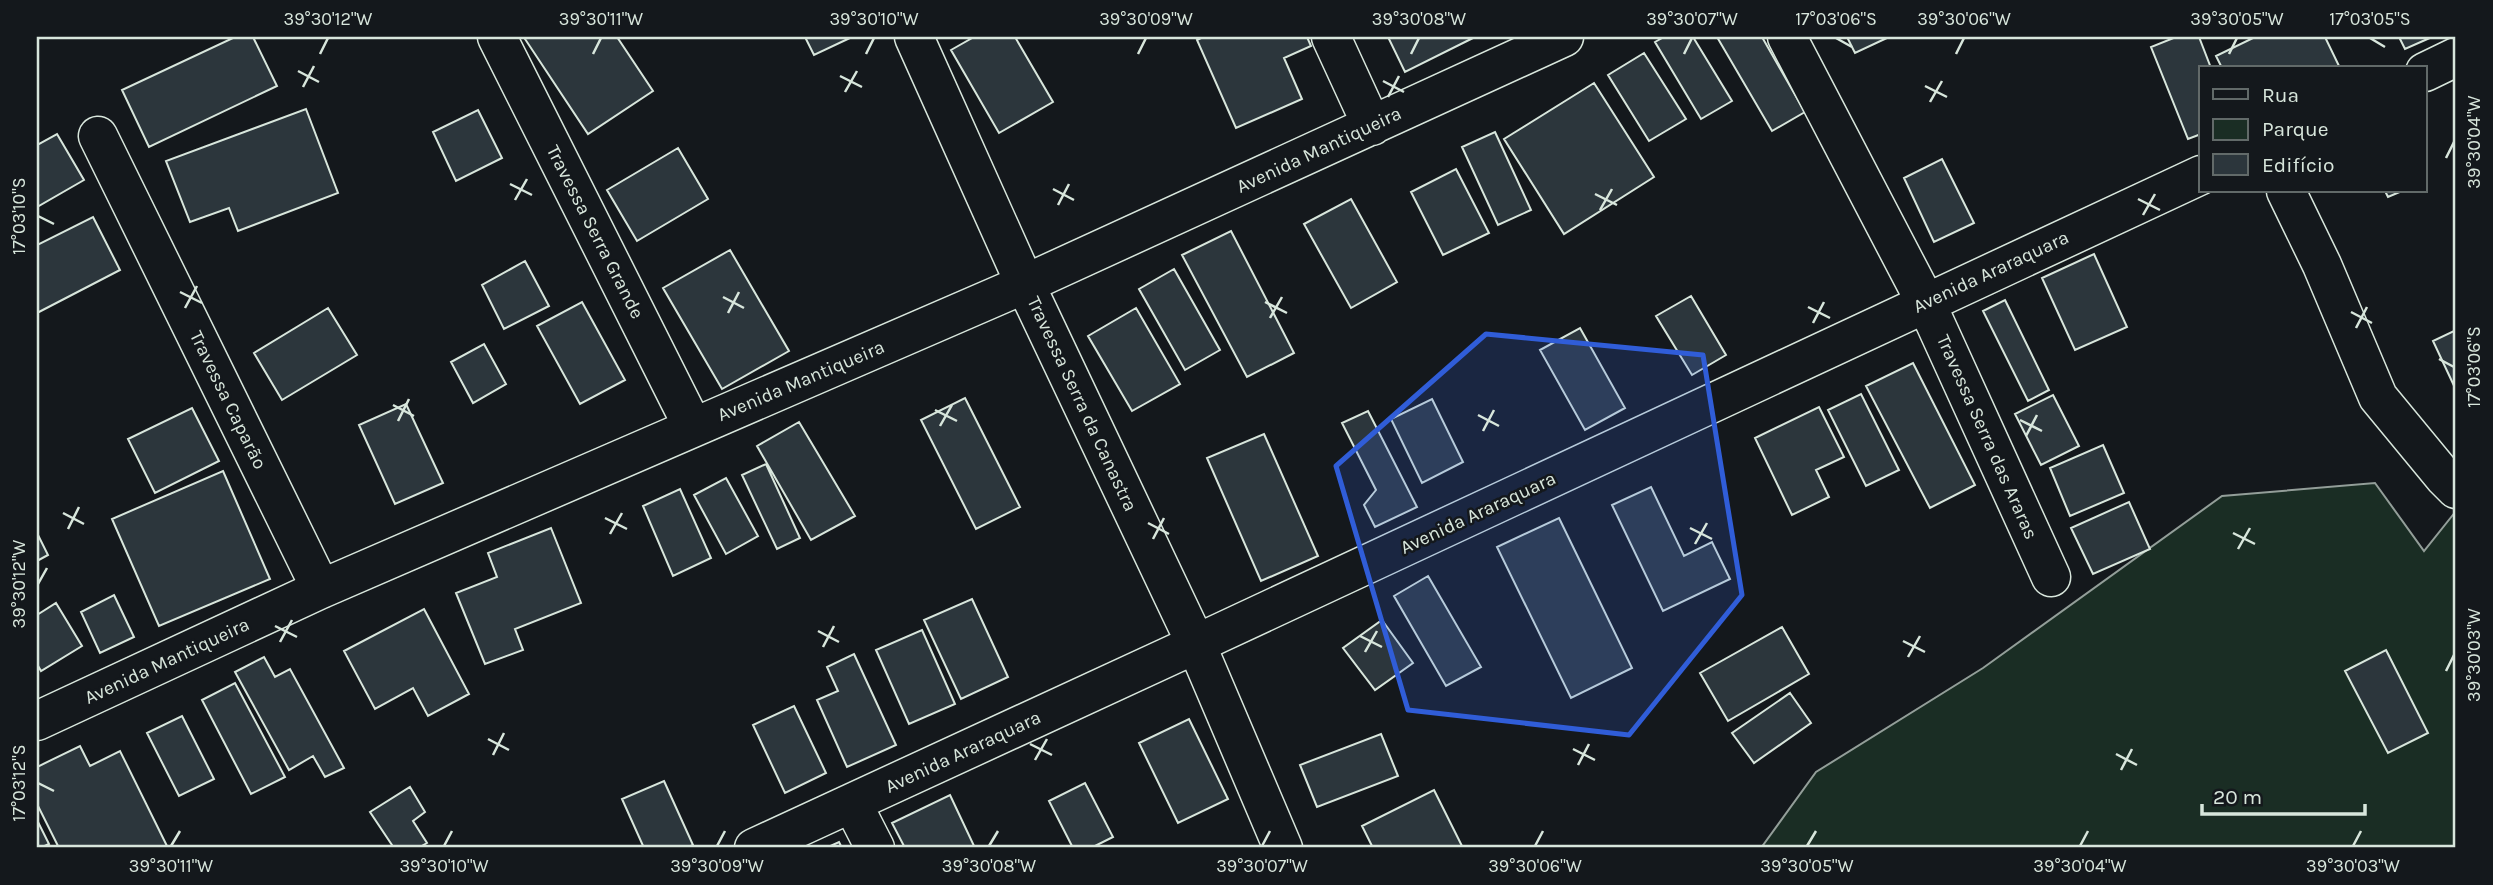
<svg xmlns="http://www.w3.org/2000/svg" width="2493" height="885" viewBox="0 0 2493 885" font-family="Karla,sans-serif">
  <rect width="100%" height="100%" fill="#14181c"/>
  <path fill="#1a2d24" stroke="#939e99" stroke-width="2" d="M 2375,483 L 2424,551 L 2456,511 L 2456,848 L 1761,848 L 1816,772 L 1983,668 L 2222,496 Z"/>
  <path fill="#2c363c" stroke="#d8e6dc" stroke-width="2" d="M 235,37 L 253,37 L 277,86 L 149,147 L 122,90 Z
    M 529,37 L 617,37 L 653,91 L 588,134 L 525,39 Z
    M 805,37 L 852,37 L 814,55 Z
    M 974,37 L 1015,37 L 1053,102 L 999,133 L 951,50 Z
    M 1203,37 L 1307,37 L 1311,46 L 1284,58 L 1302,99 L 1236,128 L 1197,40 Z
    M 1388,37 L 1475,37 L 1405,72 Z
    M 1664,37 L 1693,37 L 1732,101 L 1701,119 L 1655,42 Z
    M 1717,37 L 1762,37 L 1805,112 L 1772,131 Z
    M 1847,37 L 1889,37 L 1855,53 Z
    M 2176,37 L 2199,37 L 2211,68 L 2201,68 L 2201,134 L 2188,139 L 2151,47 Z
    M 2255,37 L 2325,37 L 2340,68 L 2222,68 L 2216,56 Z
    M 2399,37 L 2432,37 L 2405,49 Z
    M 1644,53 L 1686,119 L 1649,141 L 1608,75 Z
    M 1594,83 L 1654,177 L 1564,234 L 1504,139 Z
    M 306,109 L 338,193 L 238,231 L 229,208 L 190,222 L 166,161 Z
    M 478,110 L 502,158 L 456,181 L 433,132 Z
    M 1495,132 L 1531,210 L 1498,225 L 1462,147 Z
    M 57,134 L 84,180 L 37,207 L 37,145 Z
    M 678,148 L 708,199 L 637,241 L 607,190 Z
    M 1942,159 L 1974,223 L 1934,242 L 1904,178 Z
    M 1456,169 L 1489,233 L 1443,255 L 1411,192 Z
    M 2385,191 L 2402,191 L 2388,197 Z
    M 1351,199 L 1397,282 L 1351,308 L 1304,224 Z
    M 93,217 L 120,270 L 37,313 L 37,245 Z
    M 1231,231 L 1294,353 L 1247,377 L 1182,255 Z
    M 730,250 L 789,351 L 722,389 L 663,288 Z
    M 2094,254 L 2127,327 L 2075,350 L 2042,278 Z
    M 525,261 L 549,306 L 504,329 L 482,285 Z
    M 1174,269 L 1220,350 L 1185,370 L 1139,289 Z
    M 1691,296 L 1726,355 L 1692,375 L 1656,316 Z
    M 2005,300 L 2049,390 L 2028,401 L 1983,311 Z
    M 582,302 L 625,380 L 580,404 L 537,326 Z
    M 328,308 L 357,355 L 282,400 L 254,353 Z
    M 1136,308 L 1180,384 L 1132,411 L 1088,336 Z
    M 1580,328 L 1625,408 L 1585,430 L 1540,350 Z
    M 2456,330 L 2456,390 L 2433,341 Z
    M 484,344 L 506,384 L 473,403 L 451,362 Z
    M 1913,363 L 1975,485 L 1930,508 L 1866,386 Z
    M 1861,394 L 1899,470 L 1866,486 L 1828,410 Z
    M 2053,395 L 2079,446 L 2041,465 L 2015,414 Z
    M 965,398 L 1020,507 L 976,529 L 921,420 Z
    M 1432,399 L 1463,462 L 1422,483 L 1391,419 Z
    M 406,404 L 443,483 L 395,504 L 359,425 Z
    M 1819,407 L 1844,457 L 1816,470 L 1829,497 L 1792,515 L 1755,438 Z
    M 192,408 L 219,461 L 155,493 L 128,439 Z
    M 1368,411 L 1417,507 L 1375,527 L 1364,505 L 1376,490 L 1342,423 Z
    M 799,422 L 855,516 L 811,540 L 757,446 Z
    M 1264,434 L 1318,556 L 1261,581 L 1207,458 Z
    M 2103,445 L 2124,493 L 2070,516 L 2050,468 Z
    M 766,464 L 800,538 L 777,549 L 742,475 Z
    M 223,471 L 270,579 L 159,626 L 112,519 Z
    M 726,478 L 758,536 L 726,554 L 694,495 Z
    M 1651,487 L 1684,556 L 1712,542 L 1730,579 L 1663,611 L 1612,505 Z
    M 680,489 L 711,558 L 673,576 L 643,506 Z
    M 2129,502 L 2150,549 L 2093,574 L 2071,528 Z
    M 1559,518 L 1632,668 L 1571,698 L 1497,547 Z
    M 551,528 L 581,603 L 515,629 L 523,650 L 485,664 L 456,593 L 497,577 L 488,553 Z
    M 37,533 L 48,555 L 37,561 Z
    M 1428,576 L 1481,667 L 1446,686 L 1394,596 Z
    M 114,595 L 134,637 L 100,653 L 81,612 Z
    M 972,599 L 1008,677 L 961,699 L 924,620 Z
    M 56,603 L 82,646 L 41,671 L 37,664 L 37,615 Z
    M 424,609 L 469,694 L 428,716 L 413,688 L 375,709 L 344,651 Z
    M 1382,620 L 1413,663 L 1375,690 L 1343,648 Z
    M 1782,627 L 1809,674 L 1728,721 L 1700,673 Z
    M 922,630 L 955,704 L 909,724 L 876,650 Z
    M 2386,650 L 2428,733 L 2388,753 L 2345,671 Z
    M 854,654 L 896,745 L 847,767 L 817,700 L 838,691 L 827,667 Z
    M 264,657 L 275,677 L 290,669 L 344,768 L 325,777 L 313,756 L 289,770 L 235,672 Z
    M 235,683 L 285,777 L 251,794 L 202,700 Z
    M 1790,693 L 1811,723 L 1754,763 L 1732,733 Z
    M 794,706 L 826,773 L 785,793 L 753,725 Z
    M 182,716 L 214,779 L 179,796 L 147,733 Z
    M 1189,719 L 1228,799 L 1178,823 L 1139,743 Z
    M 1381,734 L 1398,776 L 1317,807 L 1300,765 Z
    M 80,746 L 90,766 L 120,751 L 168,848 L 59,848 L 37,804 L 37,767 Z
    M 664,781 L 693,845 L 686,848 L 644,848 L 622,799 Z
    M 1085,783 L 1113,837 L 1091,848 L 1073,848 L 1049,801 Z
    M 410,787 L 425,812 L 413,821 L 427,843 L 418,848 L 394,848 L 370,812 Z
    M 1434,790 L 1463,848 L 1373,848 L 1362,826 Z
    M 950,795 L 975,848 L 905,848 L 892,823 Z
    M 37,820 L 49,844 L 40,848 L 37,848 Z
    M 839,842 L 842,848 L 826,848 Z"/>
  <g fill="none" stroke-linecap="round" stroke-linejoin="round">
    <defs>
      <path id="minor" d="M 497,37 L 693,427
        M 914,37 L 1025,284 L 1196,644 L 1283,848
        M 1331,37 L 1372,126
        M 1787,37 L 1926,303 L 2051,577
        M 2425,72 L 2456,57
        M 98,136 L 321,589
        M 2286,191 L 2322,265 L 2378,397 L 2444,477 L 2456,489
        M 37,721 L 321,589 L 1025,284 L 1564,37
        M 852,803 L 875,848
        M 754,848 L 1196,644 L 2201,175"/>
    </defs>
    <use href="#minor" stroke="#d8e6dc" stroke-width="41"/>
    <use href="#minor" stroke="#14181c" stroke-width="38"/>
  </g>
  <path fill="#305dd8" fill-opacity="0.2" stroke="#305dd8" stroke-width="5" stroke-linejoin="round" d="M 1486,334 L 1703,355 L 1742,595 L 1629,735 L 1408,710 L 1336,466 Z"/>
  <path fill="none" stroke="#d8e6dc" stroke-width="2.5" d="M 1836,38 L 1852,47M 2370,38 L 2385,47M 320,54 L 328,38M 593,54 L 601,38M 866,54 L 874,38M 1138,54 L 1146,38M 1411,54 L 1419,38M 1684,54 L 1692,38M 1956,54 L 1964,38M 2229,54 L 2237,38M 298,71 L 319,82M 840,76 L 862,87M 1383,81 L 1404,92M 1925,86 L 1947,97M 303,87 L 314,66M 845,92 L 857,71M 1388,97 L 1399,76M 1930,102 L 1942,81M 2446,158 L 2454,142M 510,184 L 532,195M 1053,189 L 1074,200M 1595,194 L 1617,205M 2138,199 L 2160,210M 515,200 L 527,179M 1058,205 L 1069,184M 1600,210 L 1612,189M 2143,215 L 2155,194M 38,216 L 54,224M 180,292 L 202,303M 723,297 L 744,308M 1265,302 L 1287,313M 1808,307 L 1830,318M 185,308 L 197,286M 2351,312 L 2372,323M 728,313 L 739,292M 1270,318 L 1282,297M 1813,323 L 1824,302M 2356,328 L 2367,307M 2439,359 L 2454,367M 393,405 L 414,416M 935,410 L 957,421M 1478,415 L 1499,426M 2020,420 L 2042,431M 398,421 L 409,399M 940,426 L 952,405M 1483,431 L 1494,410M 2026,436 L 2037,415M 63,513 L 84,524M 605,518 L 627,529M 1148,523 L 1169,534M 1690,528 L 1712,539M 68,529 L 79,507M 2233,533 L 2255,544M 610,534 L 622,513M 1153,539 L 1164,518M 1695,544 L 1707,523M 2238,549 L 2250,528M 38,584 L 47,568M 275,626 L 297,637M 818,631 L 839,642M 1360,636 L 1382,647M 1903,641 L 1925,652M 280,642 L 292,620M 823,647 L 834,626M 1365,652 L 1377,631M 1908,657 L 1920,636M 2446,671 L 2454,655M 488,739 L 509,750M 1030,744 L 1052,755M 1573,749 L 1595,760M 2116,754 L 2137,765M 493,755 L 504,733M 1035,760 L 1047,739M 1578,765 L 1589,744M 2121,770 L 2132,749M 38,783 L 54,791M 171,846 L 180,831M 444,846 L 452,831M 717,846 L 725,831M 989,846 L 998,831M 1262,846 L 1270,831M 1535,846 L 1543,831M 1807,846 L 1816,831M 2080,846 L 2088,831M 2353,846 L 2361,831"/>
  <g text-anchor="middle" dominant-baseline="central" stroke-width="5" stroke-linejoin="round" paint-order="stroke">
    <g font-size="19" fill="#d8e6dc" stroke="#14181c">
      <text transform="translate(1319 150) rotate(-25)">Avenida Mantiqueira</text>
      <text transform="translate(595 232) rotate(63)">Travessa Serra Grande</text>
      <text transform="translate(1991 272) rotate(-25)">Avenida Araraquara</text>
      <text transform="translate(801 381) rotate(-23)">Avenida Mantiqueira</text>
      <text transform="translate(228 400) rotate(64)">Travessa Caparão</text>
      <text transform="translate(1082 404) rotate(65)">Travessa Serra da Canastra</text>
      <text transform="translate(1987 437) rotate(66)">Travessa Serra das Araras</text>
      <text transform="translate(1478 513) rotate(-25)">Avenida Araraquara</text>
      <text transform="translate(167 661) rotate(-25)">Avenida Mantiqueira</text>
      <text transform="translate(963 752) rotate(-25)">Avenida Araraquara</text>
    </g>
  </g>
  <rect width="2493" height="885" fill="none" stroke="#14181c" stroke-width="77"/>
  <rect x="2199" y="66" width="228" height="126" fill="#14181c" stroke="#626a69" stroke-width="2"/>
  <rect x="2213" y="89" width="35" height="10" fill="#14181c" stroke="#626a69" stroke-width="2"/>
  <text x="2262" y="102" font-size="21" fill="#d8e6dc">Rua</text>
  <rect x="2213" y="119" width="35" height="21" fill="#1a2d24" stroke="#626a69" stroke-width="2"/>
  <text x="2262" y="136" font-size="21" fill="#d8e6dc">Parque</text>
  <rect x="2213" y="154" width="35" height="21" fill="#2c363c" stroke="#626a69" stroke-width="2"/>
  <text x="2262" y="172" font-size="21" fill="#d8e6dc">Edifício</text>
  <path d="M2202 804v10h163v-10" fill="none" stroke="#d8e6dc" stroke-width="3.5"/>
  <text x="2213" y="804" font-size="21" fill="#d8e6dc" stroke="#14181c" stroke-width="5" paint-order="stroke">20 m</text>
  <rect x="38" y="38" width="2416" height="808" fill="none" stroke="#d8e6dc" stroke-width="2.5"/>
  <g font-size="18" text-anchor="middle" fill="#d8e6dc">
    <text x="328" y="25">39°30'12"W</text>
    <text x="601" y="25">39°30'11"W</text>
    <text x="874" y="25">39°30'10"W</text>
    <text x="1146" y="25">39°30'09"W</text>
    <text x="1419" y="25">39°30'08"W</text>
    <text x="1692" y="25">39°30'07"W</text>
    <text x="1836" y="25">17°03'06"S</text>
    <text x="1964" y="25">39°30'06"W</text>
    <text x="2237" y="25">39°30'05"W</text>
    <text x="2370" y="25">17°03'05"S</text>
    <text transform="translate(2474 142) rotate(-90)" y="6">39°30'04"W</text>
    <text transform="translate(19 216) rotate(-90)" y="6">17°03'10"S</text>
    <text transform="translate(2474 367) rotate(-90)" y="6">17°03'06"S</text>
    <text transform="translate(19 584) rotate(-90)" y="6">39°30'12"W</text>
    <text transform="translate(2474 655) rotate(-90)" y="6">39°30'03"W</text>
    <text transform="translate(19 783) rotate(-90)" y="6">17°03'12"S</text>
    <text x="171" y="872">39°30'11"W</text>
    <text x="444" y="872">39°30'10"W</text>
    <text x="717" y="872">39°30'09"W</text>
    <text x="989" y="872">39°30'08"W</text>
    <text x="1262" y="872">39°30'07"W</text>
    <text x="1535" y="872">39°30'06"W</text>
    <text x="1807" y="872">39°30'05"W</text>
    <text x="2080" y="872">39°30'04"W</text>
    <text x="2353" y="872">39°30'03"W</text>
  </g>
</svg>
